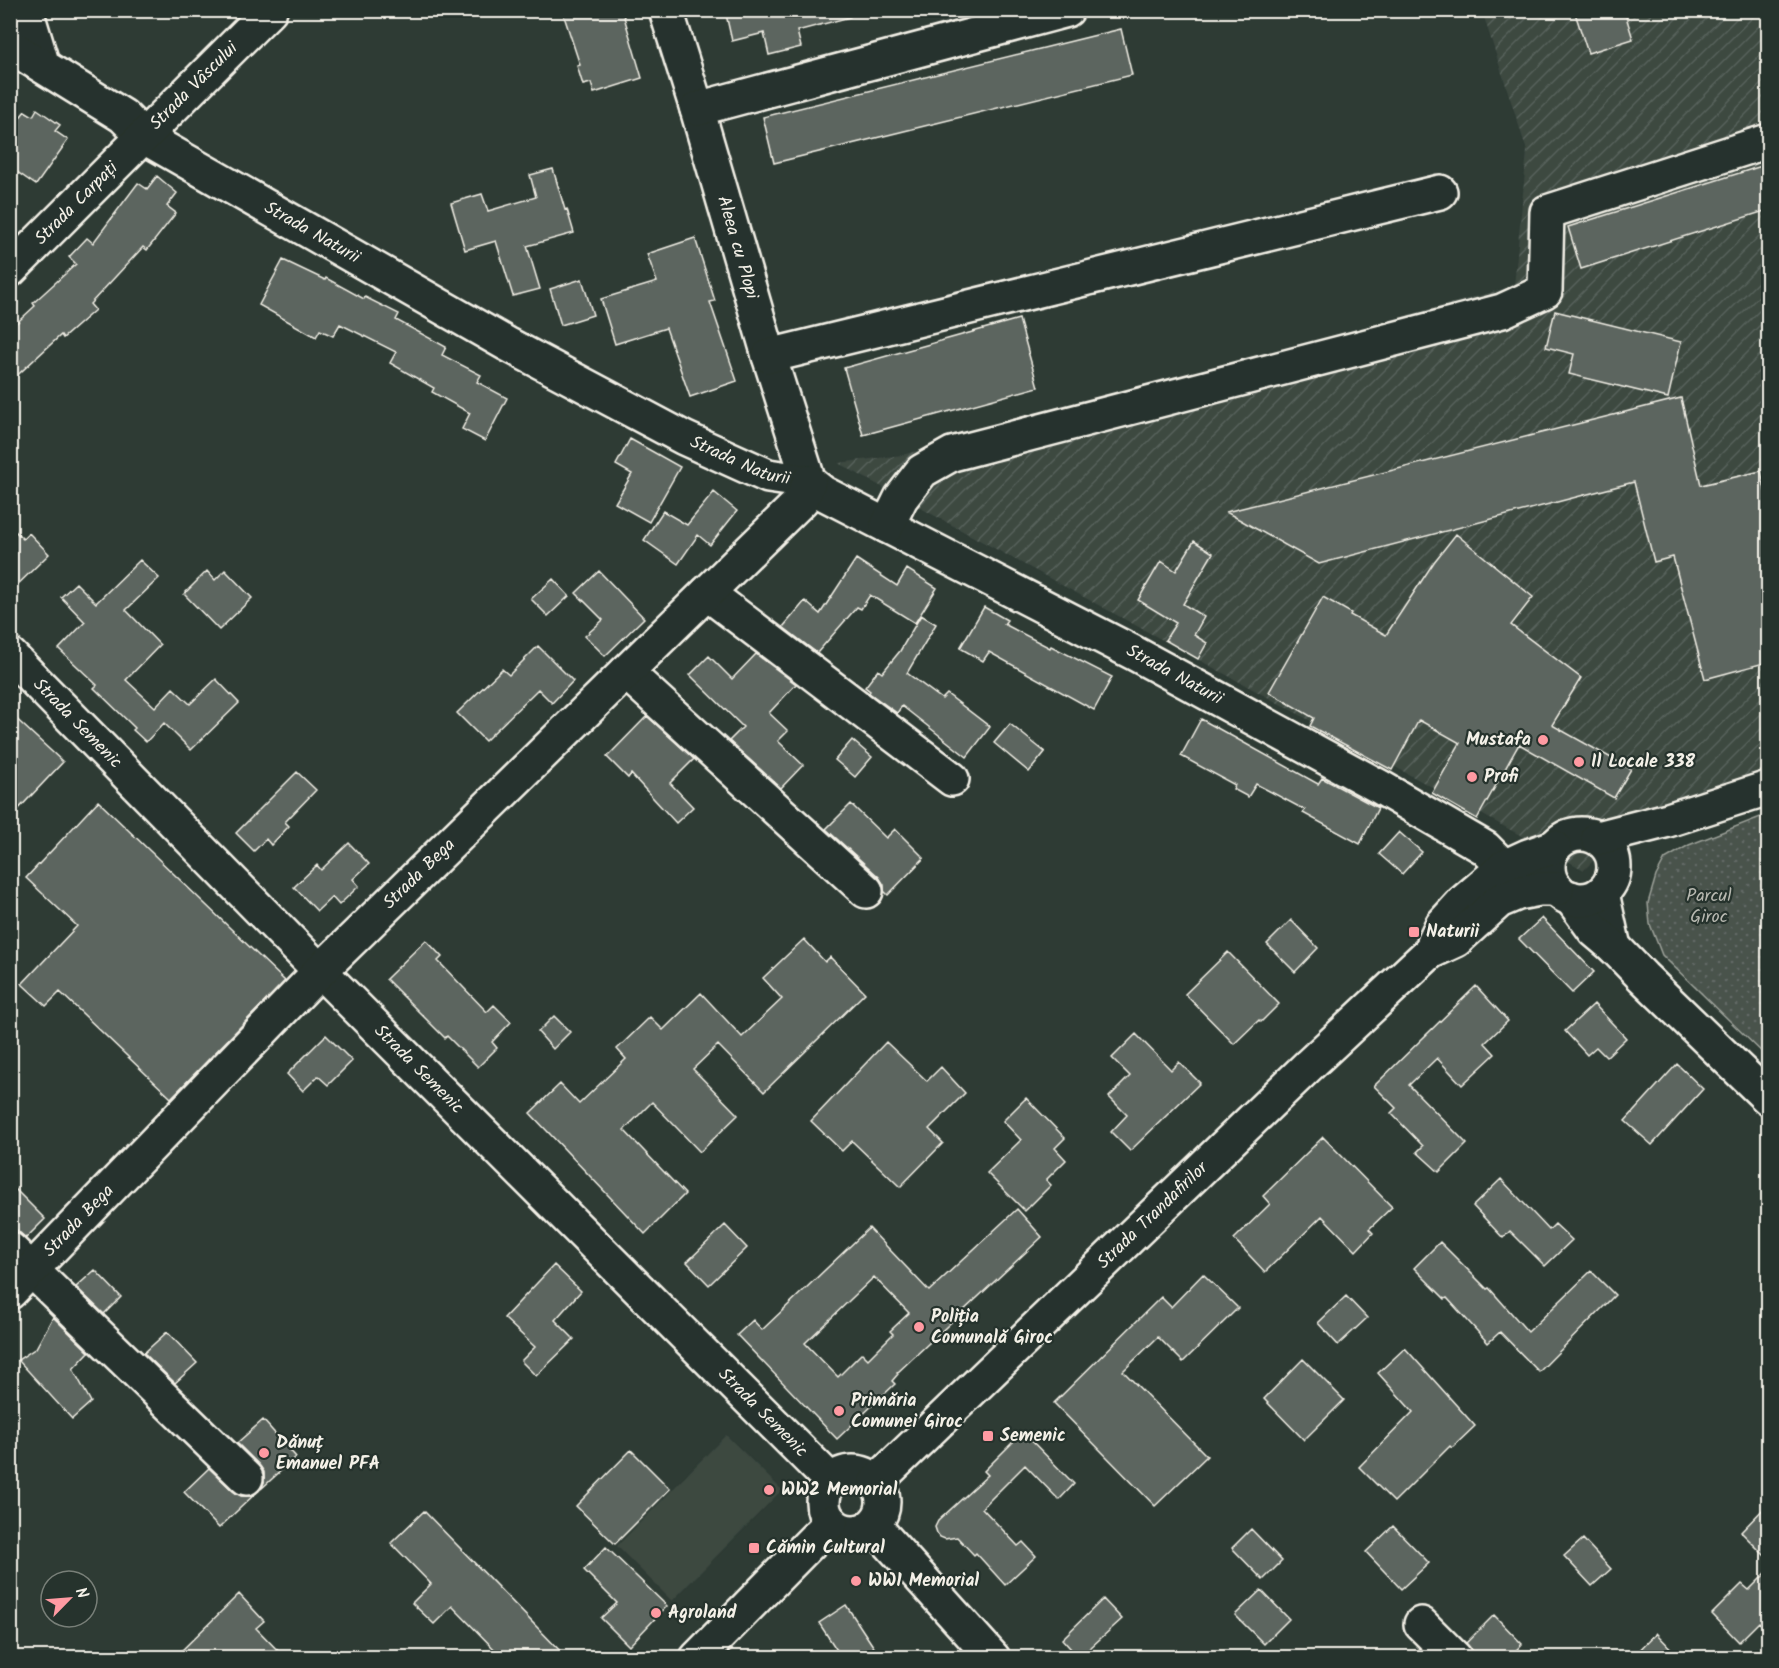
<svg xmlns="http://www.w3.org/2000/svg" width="1779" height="1668" viewBox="0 0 1779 1668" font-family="Kalam,sans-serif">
  <defs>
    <pattern id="industrial-furrows" width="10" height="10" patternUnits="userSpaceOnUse" patternTransform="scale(1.5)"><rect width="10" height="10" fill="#3c4841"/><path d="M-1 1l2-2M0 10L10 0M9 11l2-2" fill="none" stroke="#59635c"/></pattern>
    <pattern id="park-dots" width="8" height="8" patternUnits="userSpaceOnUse" patternTransform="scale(1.5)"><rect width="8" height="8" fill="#48524c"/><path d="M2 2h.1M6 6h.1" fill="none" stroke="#636b66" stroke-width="1.8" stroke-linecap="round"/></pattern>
  </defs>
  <rect width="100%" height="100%" fill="#2e3b34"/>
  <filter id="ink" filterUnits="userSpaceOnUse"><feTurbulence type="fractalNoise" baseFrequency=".0167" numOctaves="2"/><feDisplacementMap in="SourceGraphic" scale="12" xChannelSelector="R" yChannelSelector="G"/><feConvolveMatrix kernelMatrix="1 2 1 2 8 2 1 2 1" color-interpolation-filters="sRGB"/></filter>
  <g filter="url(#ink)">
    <path fill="#3c4841" d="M 726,1435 L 782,1490 L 672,1601 L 617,1546 Z"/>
    <path fill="url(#industrial-furrows)" d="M 1482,11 L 1768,11 L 1768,774 L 1646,808 L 1584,870 L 838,463 L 902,455 L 1514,286 L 1527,151 Z"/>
    <path fill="url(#park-dots)" stroke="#9ea29a" stroke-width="1.5" d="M 1768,814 L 1768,1058 L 1662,955 L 1650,924 L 1648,903 L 1656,876 L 1665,859 L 1689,845 Z"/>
    <path fill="#5c655e" stroke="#f4f1e8" stroke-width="1.5" fill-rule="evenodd" d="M 562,10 L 622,10 L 642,78 L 594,93 L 591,83 L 583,85 L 577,66 L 580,65 Z
      M 725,10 L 850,10 L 850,17 L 797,31 L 801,47 L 769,55 L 764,33 L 732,41 Z
      M 1574,10 L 1624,10 L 1633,39 L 1588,53 Z
      M 1121,29 L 1132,75 L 774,163 L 763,117 Z
      M 37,109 L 60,125 L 55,131 L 68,140 L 36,185 L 10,167 L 10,130 L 25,111 L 33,116 Z
      M 1768,164 L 1768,210 L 1581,269 L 1568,227 Z
      M 553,169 L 565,210 L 567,209 L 574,233 L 527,246 L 540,289 L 513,296 L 496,241 L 465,250 L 451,203 L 482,194 L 488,211 L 536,197 L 530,175 Z
      M 157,176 L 177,193 L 167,206 L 176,213 L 147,250 L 143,247 L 90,304 L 95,310 L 63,338 L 61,335 L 10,382 L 10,329 L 35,306 L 33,303 L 76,264 L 69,257 L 87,238 L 93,243 L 138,183 L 147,189 Z
      M 695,238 L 715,301 L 710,302 L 737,381 L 690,397 L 666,328 L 615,344 L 601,299 L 657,282 L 647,254 Z
      M 283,260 L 325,280 L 326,278 L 364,299 L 365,297 L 399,314 L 396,320 L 446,347 L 442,355 L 481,375 L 477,382 L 507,398 L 485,441 L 462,429 L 470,413 L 432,392 L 434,388 L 390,363 L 396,352 L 340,324 L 333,336 L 320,330 L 316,337 L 259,305 Z
      M 582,279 L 593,315 L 561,325 L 550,289 Z
      M 1555,311 L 1681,342 L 1668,398 L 1569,374 L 1574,354 L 1546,347 Z
      M 1019,319 L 1038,387 L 863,435 L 844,368 Z
      M 1681,398 L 1701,485 L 1761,471 L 1768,503 L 1768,662 L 1705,679 L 1673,557 L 1654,562 L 1634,482 L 1319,564 L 1226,512 Z
      M 630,439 L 680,467 L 649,522 L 615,503 L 632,474 L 616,465 Z
      M 714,492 L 737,511 L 710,545 L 698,535 L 678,564 L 644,540 L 663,511 L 687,525 Z
      M 10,526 L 23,539 L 29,533 L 49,554 L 10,592 Z
      M 1456,534 L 1533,597 L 1511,625 L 1581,678 L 1552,725 L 1631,769 L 1614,798 L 1519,744 L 1477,819 L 1432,793 L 1460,743 L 1419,720 L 1392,770 L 1310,726 L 1314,718 L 1269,692 L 1323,597 L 1351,613 L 1350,615 L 1386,635 L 1434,562 Z
      M 1194,541 L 1213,553 L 1183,604 L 1204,617 L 1194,635 L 1207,643 L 1198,659 L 1165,640 L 1176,623 L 1138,600 L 1161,561 L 1176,571 Z
      M 856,559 L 897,586 L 907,569 L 937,588 L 915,623 L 870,595 L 861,609 L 857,607 L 817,653 L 783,627 L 805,601 L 820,614 Z
      M 140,560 L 159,578 L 126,610 L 160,645 L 126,680 L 155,707 L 173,688 L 190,704 L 216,679 L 239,703 L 191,750 L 164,723 L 146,742 L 133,730 L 135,728 L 94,688 L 97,685 L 59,649 L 85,622 L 61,597 L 76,583 L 96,603 Z
      M 225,570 L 252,598 L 219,630 L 184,594 L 207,571 L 215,580 Z
      M 599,571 L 644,618 L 605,656 L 585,636 L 603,620 L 576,593 Z
      M 553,579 L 569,596 L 548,616 L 531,599 Z
      M 984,607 L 1007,620 L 1004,624 L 1050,648 L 1051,646 L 1112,677 L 1094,710 L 989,652 L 983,661 L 960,648 Z
      M 921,615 L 936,624 L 907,673 L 942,699 L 947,694 L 990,727 L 967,757 L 902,706 L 897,713 L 869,693 L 870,691 L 865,687 L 878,670 L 882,673 L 900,651 Z
      M 538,646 L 573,681 L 552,703 L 538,689 L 485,741 L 457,713 L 502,669 L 509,675 Z
      M 756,654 L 796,684 L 769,713 L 788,731 L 778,741 L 803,765 L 781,788 L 729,741 L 743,727 L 690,675 L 709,656 L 732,679 Z
      M 10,713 L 63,762 L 10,818 Z
      M 647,716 L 694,759 L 670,783 L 693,807 L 676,823 L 631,774 L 628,778 L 607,757 Z
      M 1201,719 L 1318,784 L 1322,778 L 1378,808 L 1360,844 L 1303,813 L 1305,810 L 1256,784 L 1248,797 L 1233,789 L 1235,785 L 1181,756 Z
      M 1010,724 L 1045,752 L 1029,772 L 994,743 Z
      M 852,740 L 872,757 L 855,777 L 835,760 Z
      M 297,772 L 316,790 L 285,822 L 289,826 L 271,845 L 266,839 L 254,851 L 236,833 Z
      M 98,801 L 285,981 L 171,1098 L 60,992 L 46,1006 L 22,984 L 77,926 L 26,878 Z
      M 851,804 L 886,838 L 895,829 L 924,858 L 888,895 L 884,891 L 884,885 L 879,877 L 826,829 Z
      M 1399,832 L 1422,852 L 1402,874 L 1379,854 Z
      M 349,843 L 369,864 L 353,879 L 359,886 L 339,905 L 332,897 L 317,911 L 294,887 L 317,865 L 321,870 Z
      M 1542,918 L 1594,972 L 1572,993 L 1519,939 Z
      M 1291,920 L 1318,948 L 1295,972 L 1267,944 Z
      M 804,939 L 825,962 L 830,957 L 865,993 L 764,1092 L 718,1045 L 693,1069 L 738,1115 L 700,1152 L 652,1102 L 624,1130 L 685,1194 L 645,1234 L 530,1113 L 560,1084 L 579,1104 L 626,1059 L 617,1049 L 650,1017 L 663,1030 L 701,993 L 742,1037 L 782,999 L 763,978 Z
      M 426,940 L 442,957 L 438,961 L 487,1012 L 494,1005 L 511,1022 L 492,1042 L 497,1048 L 478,1067 L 447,1036 L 445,1038 L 386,979 Z
      M 1228,952 L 1279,1004 L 1261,1022 L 1259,1020 L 1234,1044 L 1185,994 Z
      M 1476,986 L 1508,1021 L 1485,1043 L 1495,1054 L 1462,1085 L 1437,1058 L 1409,1085 L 1467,1144 L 1439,1172 L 1417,1152 L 1423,1146 L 1391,1113 L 1396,1108 L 1374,1086 Z
      M 1594,1004 L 1626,1038 L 1606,1057 L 1596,1047 L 1587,1055 L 1565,1031 Z
      M 554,1016 L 570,1032 L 553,1049 L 538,1032 Z
      M 1136,1034 L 1171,1070 L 1179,1062 L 1200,1083 L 1130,1151 L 1111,1132 L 1127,1115 L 1109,1097 L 1130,1076 L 1112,1058 Z
      M 326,1035 L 352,1061 L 328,1085 L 318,1076 L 303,1091 L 287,1074 Z
      M 886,1042 L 927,1081 L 941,1067 L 965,1093 L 929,1129 L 943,1143 L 900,1187 L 852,1141 L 842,1151 L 811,1121 Z
      M 1677,1064 L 1703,1089 L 1652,1145 L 1625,1121 Z
      M 1026,1098 L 1065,1138 L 1055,1148 L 1066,1160 L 1046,1180 L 1051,1185 L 1025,1211 L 987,1173 L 1021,1140 L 1003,1121 Z
      M 1323,1137 L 1392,1207 L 1369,1229 L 1373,1233 L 1356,1251 L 1322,1216 L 1265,1272 L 1234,1239 L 1270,1204 L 1263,1196 Z
      M 1501,1179 L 1549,1230 L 1555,1224 L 1572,1240 L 1545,1266 L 1510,1231 L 1503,1238 L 1473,1206 Z
      M 10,1184 L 45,1219 L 26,1238 L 10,1224 Z
      M 1017,1209 L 1042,1237 L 897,1373 L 898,1374 L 892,1381 L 895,1384 L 837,1439 L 737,1335 L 753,1320 L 762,1330 L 869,1228 L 929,1291 ZM 874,1277 L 909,1313 L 890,1331 L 893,1334 L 868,1359 L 862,1353 L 838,1377 L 805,1343 Z
      M 725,1225 L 747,1248 L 709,1285 L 687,1262 Z
      M 1440,1242 L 1487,1289 L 1489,1288 L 1528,1332 L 1591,1271 L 1615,1295 L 1539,1372 L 1500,1332 L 1488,1343 L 1447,1298 L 1445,1299 L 1414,1268 Z
      M 554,1265 L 581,1291 L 555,1320 L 574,1339 L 536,1376 L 521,1361 L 535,1347 L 504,1318 Z
      M 95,1270 L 121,1297 L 104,1314 L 76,1287 Z
      M 1203,1274 L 1238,1308 L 1183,1362 L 1158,1337 L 1123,1371 L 1207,1456 L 1155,1506 L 1054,1403 L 1161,1297 L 1171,1307 Z
      M 1346,1296 L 1367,1318 L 1338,1345 L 1318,1323 Z
      M 53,1317 L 89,1352 L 73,1369 L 91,1402 L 72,1419 L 18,1360 L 36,1348 Z
      M 167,1332 L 197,1363 L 175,1383 L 144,1353 Z
      M 1405,1348 L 1475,1426 L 1452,1448 L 1450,1446 L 1394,1502 L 1359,1467 L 1413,1412 L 1378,1373 Z
      M 1303,1359 L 1344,1400 L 1304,1440 L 1264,1399 Z
      M 263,1420 L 296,1457 L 261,1489 L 264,1482 L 264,1472 L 259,1465 L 237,1443 Z
      M 1023,1432 L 1074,1484 L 1059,1500 L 1025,1465 L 982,1508 L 1018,1546 L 1023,1542 L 1036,1556 L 1005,1585 L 976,1553 L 974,1555 L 957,1537 L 945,1539 L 940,1537 L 937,1533 L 935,1527 L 938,1521 L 988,1475 L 984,1471 Z
      M 631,1450 L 670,1489 L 615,1544 L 576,1506 Z
      M 209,1468 L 233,1491 L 241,1496 L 251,1496 L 256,1493 L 219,1528 L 184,1492 Z
      M 1768,1504 L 1768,1559 L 1741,1532 Z
      M 424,1511 L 567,1658 L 503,1658 L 452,1606 L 434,1624 L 412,1603 L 431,1584 L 391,1543 Z
      M 1393,1526 L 1429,1563 L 1401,1589 L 1366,1552 Z
      M 1251,1529 L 1282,1561 L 1263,1580 L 1232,1548 Z
      M 1583,1539 L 1611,1569 L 1592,1586 L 1564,1556 Z
      M 606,1547 L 667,1606 L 629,1646 L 601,1618 L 617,1603 L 584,1570 Z
      M 1768,1571 L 1768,1632 L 1759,1622 L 1739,1642 L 1712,1614 L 1742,1584 L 1749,1590 Z
      M 1261,1590 L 1289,1619 L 1264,1644 L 1235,1615 Z
      M 239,1594 L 264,1621 L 256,1628 L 285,1658 L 174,1658 Z
      M 1103,1599 L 1122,1619 L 1079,1658 L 1062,1639 Z
      M 846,1605 L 881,1658 L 842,1658 L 819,1623 Z
      M 1494,1615 L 1522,1644 L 1509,1658 L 1473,1658 L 1473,1653 L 1466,1643 Z
      M 1656,1633 L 1680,1658 L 1632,1658 Z"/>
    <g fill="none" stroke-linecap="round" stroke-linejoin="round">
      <defs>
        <g id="minor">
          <path d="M 26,10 L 43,66"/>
          <path id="s1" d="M 666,10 L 697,109 L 769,356 L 809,482"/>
          <path id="s2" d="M 10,46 L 123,116 L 144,137 L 507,344 L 684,438 L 768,476 L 809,482 L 823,493 L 1134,653 L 1380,787 L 1485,848 L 1504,867 L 1528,882"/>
          <path d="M 697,109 L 1067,10"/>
          <path id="s3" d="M 10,270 L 270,10"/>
          <path d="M 769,356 L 1440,192"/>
          <path d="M 887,526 L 901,498 L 922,471 L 952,454 L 1502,311 L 1545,291 L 1547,212 L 1768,141"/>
          <path d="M 707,593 L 952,779"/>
          <path id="s4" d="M 10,655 L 320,971 L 831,1481"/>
          <path d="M 626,672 L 866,891"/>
          <path d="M 1602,893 L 1614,947"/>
          <path d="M 1571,898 L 1595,931 L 1614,947 L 1643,977 L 1768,1098"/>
          <path d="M 10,1249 L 246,1478"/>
          <path id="s5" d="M 10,1292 L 320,971 L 802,500 L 809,482"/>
          <path d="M 873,1525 L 993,1658"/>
          <path d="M 1421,1624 L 1455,1658"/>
        </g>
        <g id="major">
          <circle cx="1581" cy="867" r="33"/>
          <path d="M 1598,838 L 1668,820 L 1768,788"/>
          <path d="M 1434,942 L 1442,925 L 1462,903 L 1504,867 L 1528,856 L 1554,847"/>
          <circle cx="853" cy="1502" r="30"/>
          <path id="s6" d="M 876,1482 L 1307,1067 L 1430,952 L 1456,940 L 1499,901 L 1518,893 L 1539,889 L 1557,889"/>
          <path d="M 697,1658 L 831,1522"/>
        </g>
      </defs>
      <use href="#minor" stroke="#f4f1e8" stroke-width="38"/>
      <use href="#major" stroke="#f4f1e8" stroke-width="38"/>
      <use href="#minor" stroke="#26332d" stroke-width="33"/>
      <use href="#major" stroke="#26332d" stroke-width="33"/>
    </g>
  </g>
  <g fill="#ff9aa2" stroke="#26332d" stroke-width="2">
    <circle cx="1543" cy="740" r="6"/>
    <circle cx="1579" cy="762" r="6"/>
    <circle cx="1472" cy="777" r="6"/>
    <rect x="1408" y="926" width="12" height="12" rx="3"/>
    <circle cx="919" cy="1327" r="6"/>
    <circle cx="839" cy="1411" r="6"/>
    <rect x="982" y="1430" width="12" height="12" rx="3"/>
    <circle cx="264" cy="1453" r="6"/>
    <circle cx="769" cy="1490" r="6"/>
    <rect x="748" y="1542" width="12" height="12" rx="3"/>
    <circle cx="856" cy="1581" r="6"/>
    <circle cx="656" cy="1613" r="6"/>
  </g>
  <g text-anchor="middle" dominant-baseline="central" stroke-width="4.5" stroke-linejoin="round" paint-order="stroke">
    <g font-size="18" fill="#f4f1e8" stroke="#26332d">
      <text stroke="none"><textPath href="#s3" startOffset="260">Strada Vâscului</textPath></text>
      <text stroke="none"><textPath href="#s3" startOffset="94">Strada Carpați</textPath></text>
      <text stroke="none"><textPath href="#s2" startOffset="356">Strada Naturii</textPath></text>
      <text stroke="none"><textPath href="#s1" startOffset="248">Aleea cu Plopi</textPath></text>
      <text stroke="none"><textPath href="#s2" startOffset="842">Strada Naturii</textPath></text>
      <text stroke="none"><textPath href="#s2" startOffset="1328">Strada Naturii</textPath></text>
      <text stroke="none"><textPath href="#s4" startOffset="96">Strada Semenic</textPath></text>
      <text stroke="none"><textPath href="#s5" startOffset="585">Strada Bega</textPath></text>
      <text stroke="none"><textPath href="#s4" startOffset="582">Strada Semenic</textPath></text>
      <text stroke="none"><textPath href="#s6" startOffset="384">Strada Trandafirilor</textPath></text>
      <text stroke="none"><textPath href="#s5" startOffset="99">Strada Bega</textPath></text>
      <text stroke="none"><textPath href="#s4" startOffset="1068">Strada Semenic</textPath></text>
    </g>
    <g font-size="18" font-weight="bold" fill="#f4f1e8" stroke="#26332d" text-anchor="start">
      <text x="1531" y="740" text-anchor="end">Mustafa</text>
      <text x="1591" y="762">Il Locale 338</text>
      <text x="1484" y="777">Profi</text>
      <text x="1426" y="932">Naturii</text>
      <text x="931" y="1317">Poliția<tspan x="931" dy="21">Comunală Giroc</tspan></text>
      <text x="851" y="1401">Primăria<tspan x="851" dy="21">Comunei Giroc</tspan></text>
      <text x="1000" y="1436">Semenic</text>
      <text x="276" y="1443">Dănuț<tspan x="276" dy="21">Emanuel PFA</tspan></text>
      <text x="781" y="1490">WW2 Memorial</text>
      <text x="766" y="1548">Cămin Cultural</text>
      <text x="868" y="1581">WW1 Memorial</text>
      <text x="668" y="1613">Agroland</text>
    </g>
    <g font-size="18" fill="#b8b9b1" stroke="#26332d">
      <text x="1709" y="896">Parcul<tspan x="1709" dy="21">Giroc</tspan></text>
    </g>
  </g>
  <rect width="1779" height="1668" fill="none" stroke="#26332d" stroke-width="36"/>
  <rect x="18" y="18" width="1743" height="1632" fill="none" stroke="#f4f1e8" stroke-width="2" filter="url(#ink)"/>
  <g transform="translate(69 1599) rotate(65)"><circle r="28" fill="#26332d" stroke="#787f78" stroke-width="1.5"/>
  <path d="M0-4.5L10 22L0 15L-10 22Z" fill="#ff9aa2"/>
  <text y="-9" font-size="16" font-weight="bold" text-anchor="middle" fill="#f4f1e8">N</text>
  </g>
</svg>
